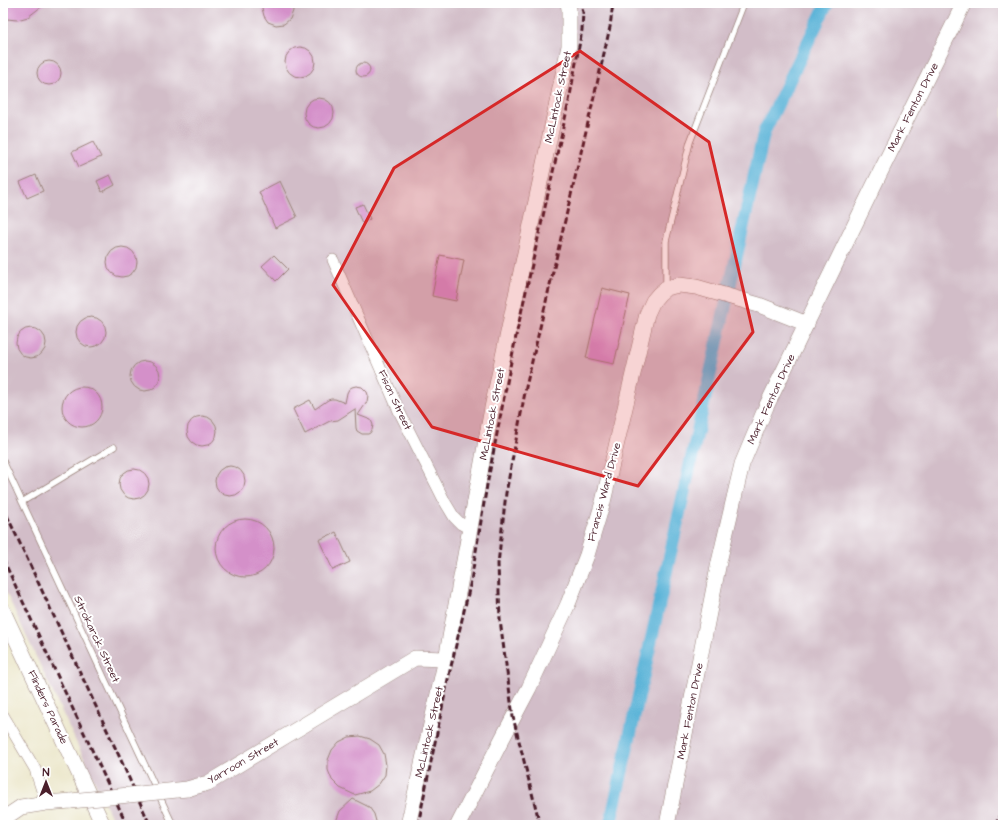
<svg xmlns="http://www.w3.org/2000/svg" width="1006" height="828" viewBox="0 0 1006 828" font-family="'Architects Daughter',sans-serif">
  <rect width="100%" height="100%" fill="#fff"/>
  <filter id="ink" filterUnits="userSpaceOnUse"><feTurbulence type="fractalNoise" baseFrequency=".025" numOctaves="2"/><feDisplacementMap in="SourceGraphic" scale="8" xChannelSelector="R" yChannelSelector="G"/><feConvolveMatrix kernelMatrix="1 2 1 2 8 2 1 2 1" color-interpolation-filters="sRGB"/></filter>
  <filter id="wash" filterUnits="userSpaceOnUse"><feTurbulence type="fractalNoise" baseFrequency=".012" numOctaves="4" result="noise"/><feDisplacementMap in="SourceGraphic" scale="16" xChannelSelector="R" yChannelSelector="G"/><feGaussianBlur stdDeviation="0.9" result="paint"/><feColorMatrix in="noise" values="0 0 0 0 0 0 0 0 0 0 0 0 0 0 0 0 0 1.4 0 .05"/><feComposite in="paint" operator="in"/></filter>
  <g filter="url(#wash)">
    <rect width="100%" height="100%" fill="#ebe6c9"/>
    <path fill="#d2bdc8" d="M 3,3 L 1003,3 L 1003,825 L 115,825 L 3,586 Z"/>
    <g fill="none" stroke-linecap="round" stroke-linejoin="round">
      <path stroke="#5bb4d8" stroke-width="13" d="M 610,825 L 764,132 L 827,3"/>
    </g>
    <g id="blocks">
      <path fill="#d490c9" d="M 3,3 L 46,3 L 28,17 L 17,20 L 7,19 L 3,17 Z
        M 264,3 L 292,3 L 293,11 L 290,19 L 284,24 L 276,25 L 268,22 L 264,16 L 262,8 Z
        M285 62a15 15 0 1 1 30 0a15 15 0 1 1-30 0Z
        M37 73a12 12 0 1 1 24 0a12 12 0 1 1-24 0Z
        M356 70a7 7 0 1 1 14 0a7 7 0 1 1-14 0Z
        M304 113a15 15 0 1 1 30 0a15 15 0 1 1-30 0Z
        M 93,142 L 101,157 L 79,167 L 72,152 Z
        M 36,175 L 43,191 L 27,198 L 20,182 Z
        M 110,175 L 115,185 L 102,192 L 97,181 Z
        M 280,181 L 297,217 L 275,228 L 259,192 Z
        M 363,204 L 370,219 L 362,223 L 355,207 Z
        M107 262a15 15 0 1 1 30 0a15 15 0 1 1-30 0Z
        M 274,255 L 288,269 L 276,281 L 262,266 Z
        M 440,255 L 464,260 L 456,301 L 432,296 Z
        M 602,288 L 630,295 L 614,364 L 586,358 Z
        M76 332a15 15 0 1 1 30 0a15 15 0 1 1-30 0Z
        M16 343a15 15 0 1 1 30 0a15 15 0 1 1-30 0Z
        M130 376a15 15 0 1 1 30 0a15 15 0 1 1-30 0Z
        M 356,386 L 362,387 L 367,392 L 368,395 L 367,402 L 358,415 L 371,420 L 373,425 L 372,430 L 370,433 L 368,434 L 362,434 L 357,431 L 356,428 L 355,409 L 338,420 L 330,421 L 305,434 L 293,409 L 310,400 L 315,409 L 328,400 L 331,399 L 335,399 L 345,403 L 347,393 L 349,389 L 352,387 Z
        M62 407a20 20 0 1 1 40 0a20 20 0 1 1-40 0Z
        M187 431a15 15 0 1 1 30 0a15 15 0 1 1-30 0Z
        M215 481a15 15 0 1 1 30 0a15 15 0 1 1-30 0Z
        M119 484a15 15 0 1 1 30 0a15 15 0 1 1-30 0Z
        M216 548a29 29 0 1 1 58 0a29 29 0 1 1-58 0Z
        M 336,532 L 350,562 L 333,570 L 319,540 Z
        M 360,736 L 370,739 L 379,745 L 384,754 L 386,765 L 385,775 L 379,784 L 370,791 L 355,795 L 340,788 L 332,780 L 328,770 L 328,760 L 332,750 L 339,742 L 349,737 Z
        M 353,799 L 369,807 L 374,814 L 377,825 L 337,825 L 337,819 L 340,811 Z"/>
    </g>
  </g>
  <g filter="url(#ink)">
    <use href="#blocks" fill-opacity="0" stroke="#9a827a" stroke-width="1"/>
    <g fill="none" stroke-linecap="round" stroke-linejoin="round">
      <defs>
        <path id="lane" d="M 666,288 L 666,241 L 690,142 L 744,3
          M 3,461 L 173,825
          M 22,502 L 70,473 L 114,447"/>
        <path id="street" d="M 333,260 L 399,411 L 445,502 L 454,517 L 461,524 L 470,529
          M 3,715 L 35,769 L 46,803"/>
        <path id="secondary" d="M 3,611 L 103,825
          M 187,789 L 208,783 L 415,658 L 446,659
          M 4,825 L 6,817 L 21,807 L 46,803 L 71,801
          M 408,825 L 446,659 L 492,408 L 569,46 L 569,9 L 568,3
          M 458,825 L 502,739 L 529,688 L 568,604 L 587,555 L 603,502 L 647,314 L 653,301 L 659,294 L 666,288 L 679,285 L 696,287 L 759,305 L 807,324
          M 667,825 L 719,562 L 742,464 L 766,407 L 874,185 L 964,3"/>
      </defs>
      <use href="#lane" stroke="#9a827a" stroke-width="7"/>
      <use href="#street" stroke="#9a827a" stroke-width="12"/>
      <use href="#secondary" stroke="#9a827a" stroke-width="16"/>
      <use href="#lane" stroke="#fff" stroke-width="5.5"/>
      <use href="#street" stroke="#fff" stroke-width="11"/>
      <use href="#secondary" stroke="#fff" stroke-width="15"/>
      <path stroke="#4a1f2b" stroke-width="3" stroke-dasharray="6 3" stroke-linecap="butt" d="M 3,507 L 120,758 L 150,825
        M 3,559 L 127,825
        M 418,825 L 448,679 L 471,581 L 487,485 L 517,331 L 569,101 L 582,30 L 583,12 L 580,3
        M 540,825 L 513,717 L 500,620 L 498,564 L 506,493 L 526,387 L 597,84 L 610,27 L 613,3
        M 995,825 L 1003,811"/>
      <defs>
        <path id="secondary-bridge" d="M 71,801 L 187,789"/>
      </defs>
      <use href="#secondary-bridge" stroke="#9a827a" stroke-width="16" stroke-linecap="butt"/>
      <use href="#secondary-bridge" stroke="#fff" stroke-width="15"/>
    </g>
  </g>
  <path fill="#d62828" fill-opacity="0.2" stroke="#d62828" stroke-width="3" stroke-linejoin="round" d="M 580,51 L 709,142 L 753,332 L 638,486 L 432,427 L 333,285 L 394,168 Z"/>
  <g text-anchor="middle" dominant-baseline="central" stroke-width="4" stroke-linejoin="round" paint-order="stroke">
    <g font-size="11" fill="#4a1f2b" stroke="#fff">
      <text transform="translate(558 97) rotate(-78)">McLintock Street</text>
      <text transform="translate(913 107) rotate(-63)">Mark Fenton Drive</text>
      <text transform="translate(771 399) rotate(-65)">Mark Fenton Drive</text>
      <text transform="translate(395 400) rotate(65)">Fison Street</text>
      <text transform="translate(492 414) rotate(-79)">McLintock Street</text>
      <text transform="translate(604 492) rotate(-75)">Francis Ward Drive</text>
      <text transform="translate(97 639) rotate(65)">Strokarck Street</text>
      <text transform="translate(48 707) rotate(65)">Flinders Parade</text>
      <text transform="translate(690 711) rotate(-79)">Mark Fenton Drive</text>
      <text transform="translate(429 732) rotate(-77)">McLintock Street</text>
      <text transform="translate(243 761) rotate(-30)">Yarroon Street</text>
    </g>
  </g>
  <rect width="1006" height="828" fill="none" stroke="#fff" stroke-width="16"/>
  <g transform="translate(46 782)" stroke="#ffffff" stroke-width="3" paint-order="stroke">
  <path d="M0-3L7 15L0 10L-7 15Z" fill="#4a1f2b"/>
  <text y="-6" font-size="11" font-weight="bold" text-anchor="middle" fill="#4a1f2b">N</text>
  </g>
</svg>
